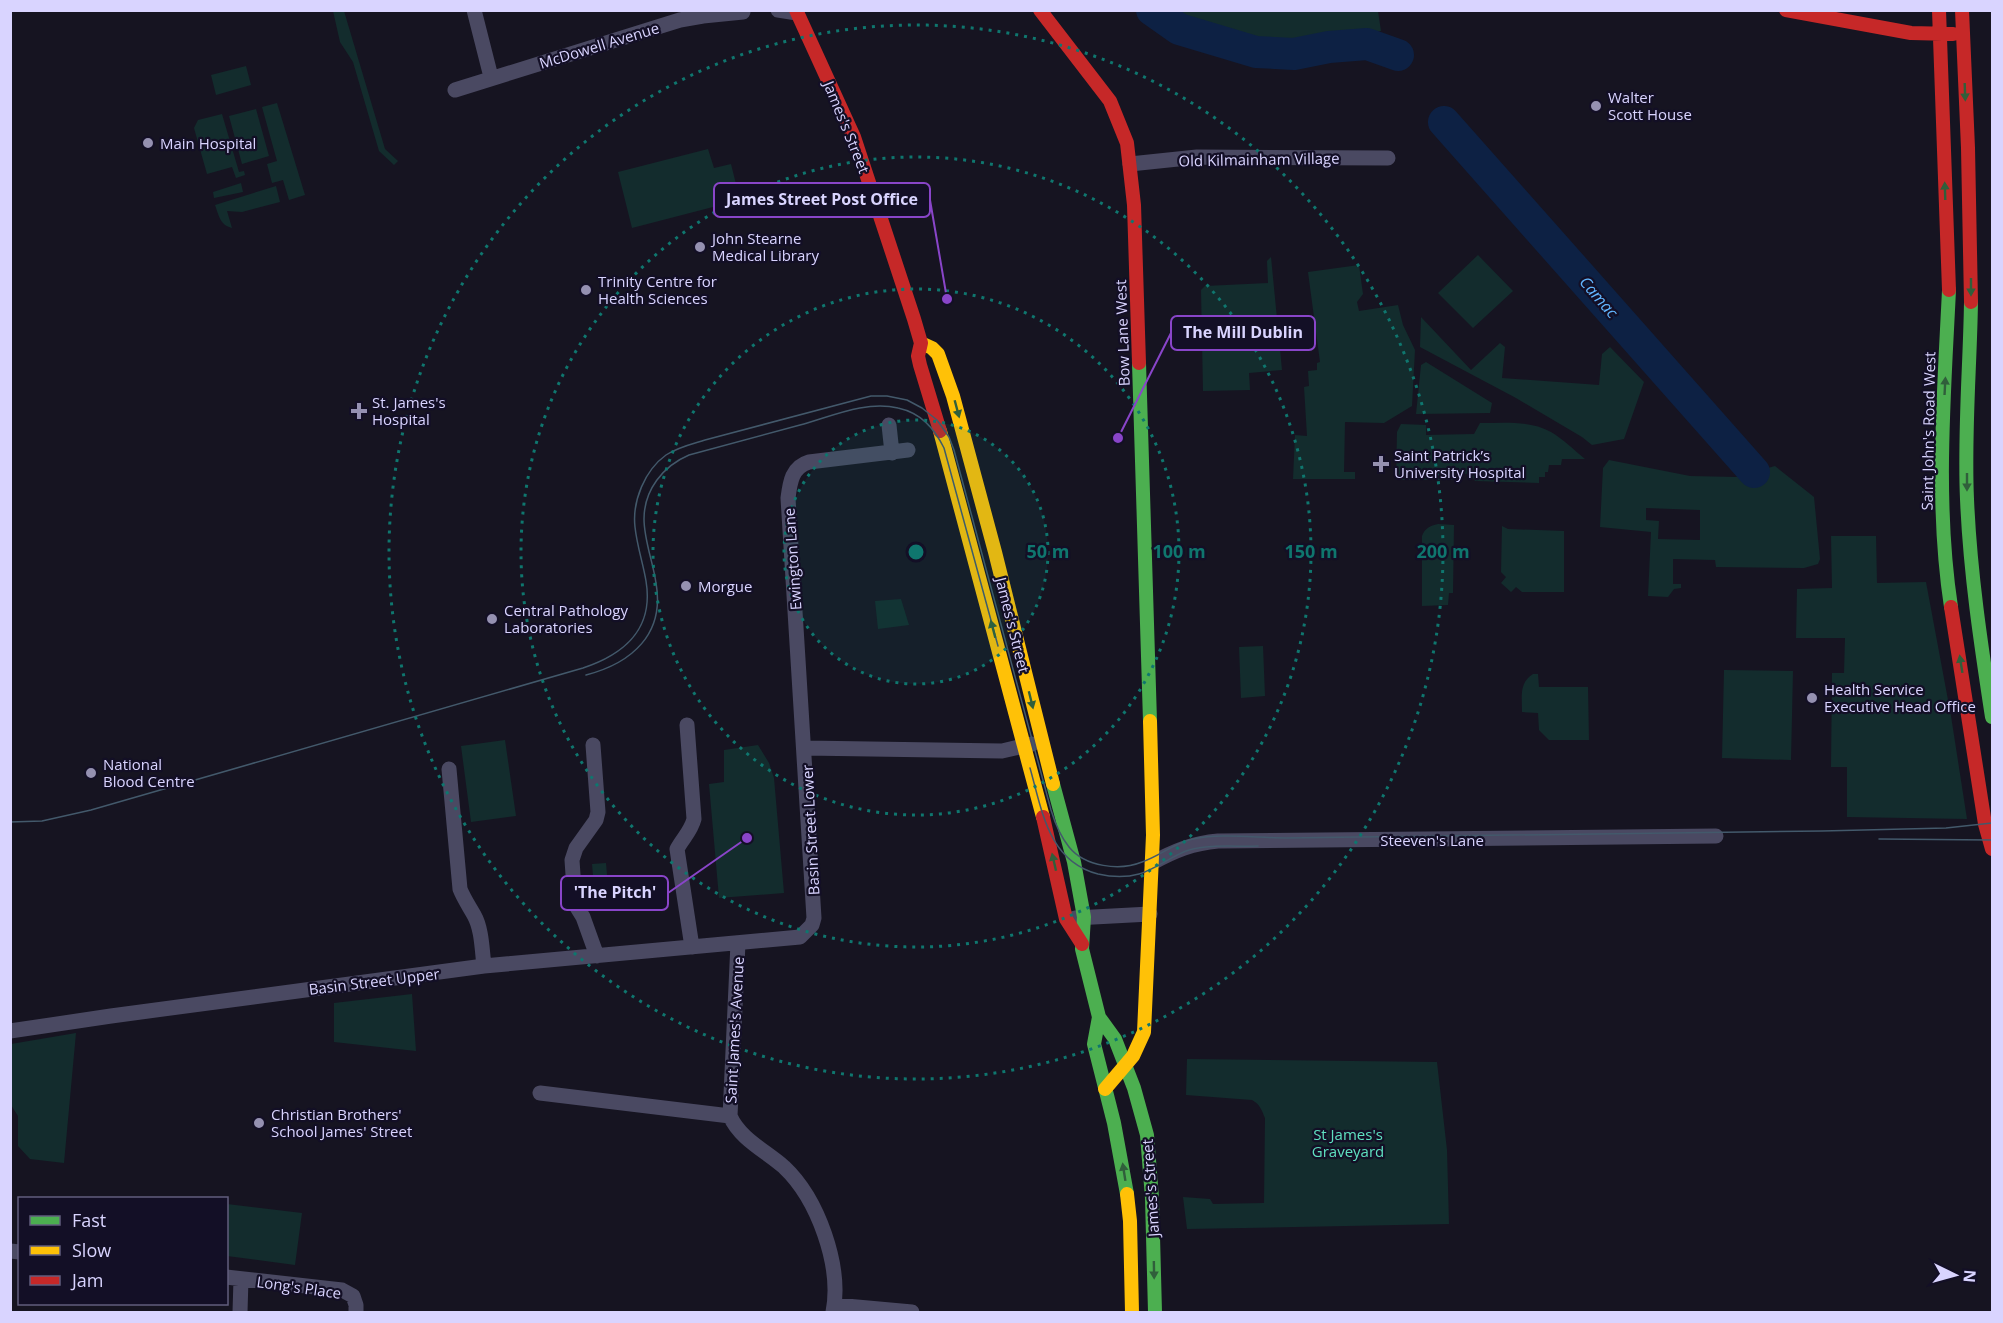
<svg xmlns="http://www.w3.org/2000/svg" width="2003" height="1323" viewBox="0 0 2003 1323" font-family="'Open Sans',sans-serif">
  <rect width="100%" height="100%" fill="#161421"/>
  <path fill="#132c2d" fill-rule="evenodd" d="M 333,11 L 344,11 L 385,149 L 398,161 L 394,165 L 379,151 L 353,62 L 340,42 Z
    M 1167,11 L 1378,11 L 1381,31 L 1312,41 L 1232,39 L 1183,21 Z
    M 246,66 L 251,85 L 216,95 L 211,75 Z
    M 277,103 L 305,195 L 289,200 L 283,180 L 272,183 L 267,164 L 277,161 L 262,107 Z
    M 256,109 L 269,156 L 242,164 L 229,116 Z
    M 222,114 L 239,172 L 244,171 L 245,175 L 236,178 L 232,167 L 207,174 L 194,128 L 198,120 Z
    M 708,149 L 714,168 L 731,164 L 740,200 L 632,228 L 618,172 Z
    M 241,183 L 243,192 L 214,198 L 213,192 Z
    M 276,186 L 280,202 L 242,212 L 227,211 L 232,228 C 220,225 219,216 215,205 Z
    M 1478,255 L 1513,291 L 1473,328 L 1438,293 Z
    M 1271,257 L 1282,370 L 1249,373 L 1250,390 L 1203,391 L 1201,290 L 1205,286 L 1268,283 L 1267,261 Z
    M 1359,265 L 1363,294 L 1357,302 L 1359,311 L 1398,305 L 1403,325 L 1415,350 L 1412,406 L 1384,423 L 1345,422 L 1344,472 L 1355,472 L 1355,479 L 1293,479 L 1295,435 L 1307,436 L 1304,387 L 1309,386 L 1308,371 L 1317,370 L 1317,363 L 1320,362 L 1308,272 Z
    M 1421,317 L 1471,370 L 1500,343 L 1505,347 L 1502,378 L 1599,385 L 1602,354 L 1610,347 L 1644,382 L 1624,439 L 1592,445 L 1582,437 L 1516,398 L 1420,347 Z
    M 1426,362 L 1492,403 L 1490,413 L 1416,414 L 1421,365 Z
    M 1480,423 C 1503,423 1530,420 1551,432 C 1563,439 1574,450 1585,459 L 1562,459 L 1561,465 L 1549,465 L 1548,472 L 1545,472 L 1545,477 L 1539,477 L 1539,483 L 1475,481 C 1470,471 1460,472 1455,480 L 1396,480 L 1397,432 L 1401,424 L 1426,425 L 1426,435 L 1474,434 Z
    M 1609,460 L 1690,476 L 1736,477 L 1775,466 L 1814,497 L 1820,559 L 1818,564 L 1804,568 L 1716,567 L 1715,560 L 1673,559 L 1673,584 L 1681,584 L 1681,588 L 1674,589 L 1668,597 L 1648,596 L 1651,532 L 1600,527 L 1603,468 ZM 1646,508 L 1700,510 L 1700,540 L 1658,539 L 1659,521 L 1646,520 Z
    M 1438,524 L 1454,525 L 1453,593 L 1449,593 L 1448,605 L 1422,606 L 1422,536 C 1425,528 1430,526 1438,524 Z
    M 1502,526 L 1508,529 L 1564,531 L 1564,592 L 1522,592 L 1516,587 L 1511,592 L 1501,583 L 1506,577 L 1501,572 Z
    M 1831,536 L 1876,536 L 1877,583 L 1926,582 L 1951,716 L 1967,819 L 1847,817 L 1847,767 L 1831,767 L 1832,673 L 1844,673 L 1845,638 L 1796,638 L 1797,589 L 1832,588 Z
    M 901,599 L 909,625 L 878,629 L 875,601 Z
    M 1263,646 L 1265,696 L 1241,698 L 1239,647 Z
    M 1724,670 L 1793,671 L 1791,760 L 1722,758 Z
    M 1533,674 L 1538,674 L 1539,687 L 1588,687 L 1589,740 L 1549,740 L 1539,730 L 1538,713 L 1522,712 C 1522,696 1519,683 1533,674 Z
    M 505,740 L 516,816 L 471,822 L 461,746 Z
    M 758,745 L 769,763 L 774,778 L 784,893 L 719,898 L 709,784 L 724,782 L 724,750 Z
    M 606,863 L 609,898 L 595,899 L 592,864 Z
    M 412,994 L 416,1051 L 334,1042 L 334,1003 Z
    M 76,1033 L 64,1163 L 30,1159 L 18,1146 L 18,1116 L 11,1105 L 11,1044 Z
    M 1187,1059 L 1437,1062 L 1447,1150 L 1449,1224 L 1187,1229 L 1183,1197 L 1210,1199 L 1213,1204 L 1264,1203 L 1265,1118 C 1262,1111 1260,1104 1252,1100 L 1186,1095 Z
    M 227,1204 L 302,1213 L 295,1265 L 227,1256 Z"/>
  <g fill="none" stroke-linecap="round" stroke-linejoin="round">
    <path stroke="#0d2144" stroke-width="32" d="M 1152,10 L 1179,29 L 1256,52 L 1294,54 L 1329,47 L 1367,44 L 1398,55
      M 1444,122 L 1754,472"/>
    <path stroke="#4a4962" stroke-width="15" d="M 474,10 L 491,77
      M 778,10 L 797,13
      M 455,90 L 680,20 L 703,16 L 743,12
      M 1130,164 L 1197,157 L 1388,158
      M 889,425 L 892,453
      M 687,725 L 694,819 C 691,831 683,838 677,849 L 692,947
      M 593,745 L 598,812 L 596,820 L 576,848 L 572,860 L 575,904 L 583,917 L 597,956
      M 805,748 L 1002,751 L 1032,744
      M 449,769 L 460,889 C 464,899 469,906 474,915 C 482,929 482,950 484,966
      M 1152,863 C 1174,851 1193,843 1218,841 L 1716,836
      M 1075,918 L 1150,914
      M 738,943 L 730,1116 C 740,1139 766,1151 784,1167 C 818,1199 842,1266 833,1312
      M 10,1031 L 111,1016 L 484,966 L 800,937 L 812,925 L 814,918 L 788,498 C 790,482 792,467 809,462 L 908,450
      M 540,1093 L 730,1116
      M 10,1251 L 20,1252
      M 226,1277 L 342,1290 L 353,1296 L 356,1305 L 356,1312
      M 835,1305 L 912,1312
      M 240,1312 L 241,1279"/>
    <path stroke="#4caf50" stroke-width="14" d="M 1949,290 C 1944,395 1935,502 1951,607
      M 1971,302 C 1970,367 1964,433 1967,499 C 1970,572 1981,645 1992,717
      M 1139,363 L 1150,721
      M 1053,784 L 1074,862 L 1084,917 L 1082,949 L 1099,1017 L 1094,1044 L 1114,1123 L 1127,1194
      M 1099,1017 L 1115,1039 L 1134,1088 L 1147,1135 L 1152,1198 L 1155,1312"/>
    <path stroke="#ffc107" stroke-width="14" d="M 921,343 L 932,348 L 938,354 L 953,396 L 995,552 L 1053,784
      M 940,431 L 1043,817
      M 1105,1089 L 1133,1056 L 1144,1032 L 1153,835 L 1150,721
      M 1127,1194 L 1130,1221 L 1132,1312"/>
    <path stroke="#c62828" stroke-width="14" d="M 796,10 L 854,137 L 914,319 L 921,343 L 918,356 L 920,365 L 940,431
      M 1040,10 L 1110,101 L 1127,143 L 1134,205 L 1139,363
      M 1786,10 L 1911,33 L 1953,34
      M 1939,10 L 1949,290
      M 1962,10 L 1968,148 L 1971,302
      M 1951,607 L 1985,824 L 1992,849
      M 1043,817 L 1066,919 L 1082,944"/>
    <path stroke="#43596b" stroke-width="1.5" d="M 586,675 C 632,663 665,634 656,583 C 653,562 644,540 644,519 C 644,490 663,466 689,455 C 726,445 763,435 800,425 C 830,417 866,400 898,408 C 921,413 934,428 944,448 L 998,646
      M 1030,768 C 1042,810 1048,861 1098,874 C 1111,877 1125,878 1139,874 C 1156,869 1171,856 1189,850 C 1210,844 1236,847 1258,846
      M 10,822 L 42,821 L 91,810 L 583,668 C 625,654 654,629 646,581 C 643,563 637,546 635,527 C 632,501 645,470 666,455 C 678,447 692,444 705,440 L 871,396 L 887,396 L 907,400 L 922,408 L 937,420 L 949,437 L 954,450 L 1051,810 C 1055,823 1060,836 1069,847 C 1085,867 1120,871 1142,862 C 1160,856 1174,843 1193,839 C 1221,833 1256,838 1286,838 L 1822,831 L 1946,828 L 1992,823
      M 1879,839 L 1992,840"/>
  </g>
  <defs><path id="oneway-solid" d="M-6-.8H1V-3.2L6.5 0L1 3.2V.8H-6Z" transform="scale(1.5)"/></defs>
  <g fill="#305f3b">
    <use href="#oneway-solid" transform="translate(1965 92) rotate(88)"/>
    <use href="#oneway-solid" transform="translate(1945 191) rotate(-92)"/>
    <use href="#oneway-solid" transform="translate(1971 287) rotate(90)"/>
    <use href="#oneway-solid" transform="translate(1945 386) rotate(-87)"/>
    <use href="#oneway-solid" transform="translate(957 409) rotate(75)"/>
    <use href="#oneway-solid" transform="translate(1967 482) rotate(90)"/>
    <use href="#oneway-solid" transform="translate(993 629) rotate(-105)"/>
    <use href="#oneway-solid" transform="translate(1961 664) rotate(-99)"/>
    <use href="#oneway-solid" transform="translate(1031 700) rotate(76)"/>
    <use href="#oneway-solid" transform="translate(1054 862) rotate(-103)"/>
    <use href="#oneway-solid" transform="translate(1124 1172) rotate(-99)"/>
    <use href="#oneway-solid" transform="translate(1154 1270) rotate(89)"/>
  </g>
  <circle cx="916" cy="552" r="132" fill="#0f766e" fill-opacity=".12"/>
  <g fill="none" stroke="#0f766e" stroke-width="3" stroke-dasharray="3 6">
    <circle cx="916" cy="552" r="132"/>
    <circle cx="916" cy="552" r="263"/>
    <circle cx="916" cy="552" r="395"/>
    <circle cx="916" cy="552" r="527"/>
  </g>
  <g fill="#9591b1" stroke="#130f26" stroke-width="2">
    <circle cx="1596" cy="106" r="6"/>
    <circle cx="148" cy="143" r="6"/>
    <circle cx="700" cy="247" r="6"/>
    <circle cx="586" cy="290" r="6"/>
    <path d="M356 402h6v6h6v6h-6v6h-6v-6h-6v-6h6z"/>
    <path d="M1378 455h6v6h6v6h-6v6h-6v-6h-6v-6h6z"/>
    <circle cx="686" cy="586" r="6"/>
    <circle cx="492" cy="619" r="6"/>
    <circle cx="1812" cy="698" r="6"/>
    <circle cx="91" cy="773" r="6"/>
    <circle cx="259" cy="1123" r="6"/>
  </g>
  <g text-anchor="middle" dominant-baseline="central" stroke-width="4.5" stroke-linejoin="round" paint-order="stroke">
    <g font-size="15" fill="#d9d4ff" stroke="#130f26">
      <text transform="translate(599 45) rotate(-17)">McDowell Avenue</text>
      <text transform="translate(847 127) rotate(68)">James's Street</text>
      <text transform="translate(1259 159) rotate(-1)">Old Kilmainham Village</text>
      <text transform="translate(1122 333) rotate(-92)">Bow Lane West</text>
      <text transform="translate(1928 431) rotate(-89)">Saint John's Road West</text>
      <text transform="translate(792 559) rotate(-94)">Ewington Lane</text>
      <text transform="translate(1013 625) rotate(76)">James's Street</text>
      <text transform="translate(810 830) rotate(-93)">Basin Street Lower</text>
      <text x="1432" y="840">Steeven's Lane</text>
      <text transform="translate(374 981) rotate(-7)">Basin Street Upper</text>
      <text transform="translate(734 1030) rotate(-87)">Saint James's Avenue</text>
      <text transform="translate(1150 1188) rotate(-94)">James's Street</text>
      <text transform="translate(299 1287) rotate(8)">Long's Place</text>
    </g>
    <g font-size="15" fill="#d9d4ff" stroke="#130f26" text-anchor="start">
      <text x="1608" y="97">Walter<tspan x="1608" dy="17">Scott House</tspan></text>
      <text x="160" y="143">Main Hospital</text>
      <text x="712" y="238">John Stearne<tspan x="712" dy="17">Medical Library</tspan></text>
      <text x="598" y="281">Trinity Centre for<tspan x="598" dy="17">Health Sciences</tspan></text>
      <text x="372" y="402">St. James's<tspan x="372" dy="17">Hospital</tspan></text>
      <text x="1394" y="455">Saint Patrick’s<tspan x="1394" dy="17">University Hospital</tspan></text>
      <text x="698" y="586">Morgue</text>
      <text x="504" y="610">Central Pathology<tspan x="504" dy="17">Laboratories</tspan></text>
      <text x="1824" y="689">Health Service<tspan x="1824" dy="17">Executive Head Office</tspan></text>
      <text x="103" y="764">National<tspan x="103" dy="17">Blood Centre</tspan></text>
      <text x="271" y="1114">Christian Brothers'<tspan x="271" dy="17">School James' Street</tspan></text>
    </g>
    <g font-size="15" fill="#5fe0c0" stroke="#130f26">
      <text x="1348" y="1134">St James's<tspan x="1348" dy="17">Graveyard</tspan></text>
    </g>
    <g font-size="16" font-style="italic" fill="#62b6ff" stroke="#130f26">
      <text transform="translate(1599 297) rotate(49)">Camac</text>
    </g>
  </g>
  <circle cx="916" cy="552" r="9" fill="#0f766e" stroke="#130f26" stroke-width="3"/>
  <g font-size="18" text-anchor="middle" font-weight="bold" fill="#0f766e" stroke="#130f26" stroke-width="4.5" stroke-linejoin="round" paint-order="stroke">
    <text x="1048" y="558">50 m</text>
    <text x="1179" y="558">100 m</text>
    <text x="1311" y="558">150 m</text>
    <text x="1443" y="558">200 m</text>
  </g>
  <path fill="none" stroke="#8945c9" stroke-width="2" d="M947 299L930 200M1118 438L1171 333M747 838L668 893"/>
  <g fill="#8945c9" stroke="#130f26" stroke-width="2">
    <circle cx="947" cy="299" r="6"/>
    <circle cx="1118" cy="438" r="6"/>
    <circle cx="747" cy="838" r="6"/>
  </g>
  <g fill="#130f26" stroke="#8945c9" stroke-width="2">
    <rect x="714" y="183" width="216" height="34" rx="6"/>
    <rect x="1171" y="316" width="144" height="34" rx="6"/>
    <rect x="561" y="876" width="107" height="34" rx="6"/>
  </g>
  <g font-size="16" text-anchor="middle" font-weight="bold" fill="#d9d4ff">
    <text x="822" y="205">James Street Post Office</text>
    <text x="1243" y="338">The Mill Dublin</text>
    <text x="615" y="898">'The Pitch'</text>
  </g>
  <rect width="2003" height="1323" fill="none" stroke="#d9d4ff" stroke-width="24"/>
  <rect x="18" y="1197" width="210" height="108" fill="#130f26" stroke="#625e7d" stroke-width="1.5"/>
  <rect x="30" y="1216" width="30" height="9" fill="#4caf50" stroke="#625e7d" stroke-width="1.5"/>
  <text x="72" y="1227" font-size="18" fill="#d9d4ff">Fast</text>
  <rect x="30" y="1246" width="30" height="9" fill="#ffc107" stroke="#625e7d" stroke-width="1.5"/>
  <text x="72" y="1257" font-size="18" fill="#d9d4ff">Slow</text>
  <rect x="30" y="1276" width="30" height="9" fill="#c62828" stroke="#625e7d" stroke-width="1.5"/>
  <text x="72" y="1287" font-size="18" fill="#d9d4ff">Jam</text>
  <g transform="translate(1955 1275) rotate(95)" stroke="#130f26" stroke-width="4.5" paint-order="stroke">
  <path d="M0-4.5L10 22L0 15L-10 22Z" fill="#d9d4ff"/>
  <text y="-9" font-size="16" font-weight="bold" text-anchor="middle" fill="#d9d4ff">N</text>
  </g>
</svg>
